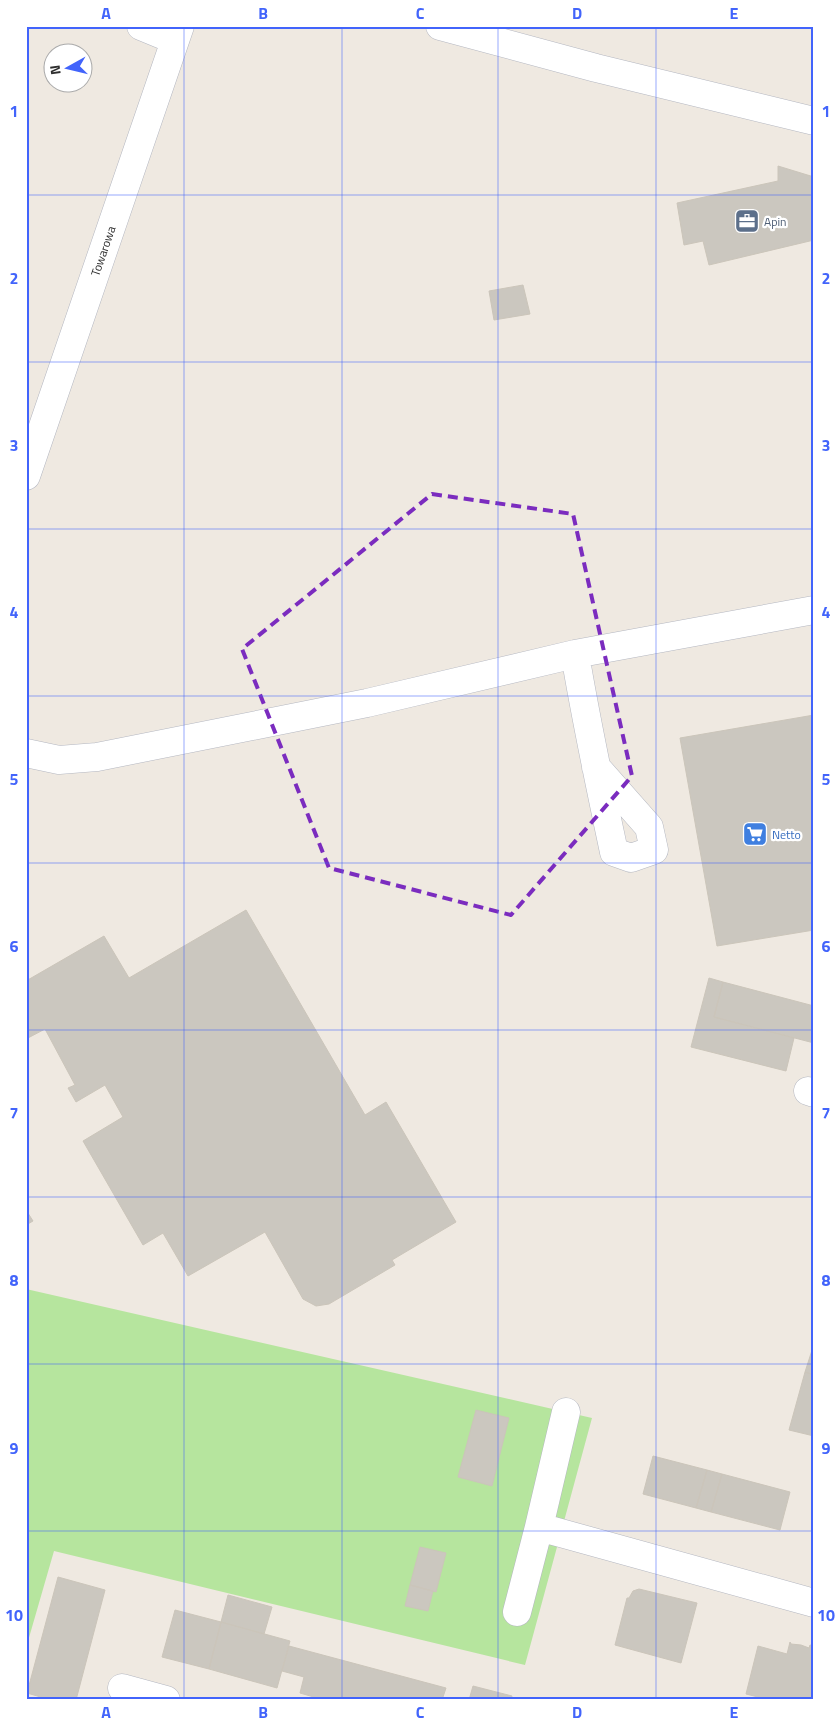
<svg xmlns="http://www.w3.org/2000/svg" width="840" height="1726" viewBox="0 0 840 1726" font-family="'Titillium Web',sans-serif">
  <rect width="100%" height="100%" fill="#efe9e1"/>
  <path fill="#b6e59e" d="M 26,1289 L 592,1418 L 525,1665 L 54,1551 L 26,1648 Z"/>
  <path fill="#cbc7bf" stroke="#cbc5ba" d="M 778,166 L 814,177 L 814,240 L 709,265 L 703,241 L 684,245 L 677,203 L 778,181 Z
    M 523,285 L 530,314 L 494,320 L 489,291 Z
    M 814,715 L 814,930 L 717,946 L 680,738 Z
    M 246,910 L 365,1115 L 386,1102 L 456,1222 L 392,1260 L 395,1265 L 329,1304 L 316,1306 L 303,1299 L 265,1232 L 188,1276 L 163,1233 L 143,1245 L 83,1141 L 123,1117 L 105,1085 L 76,1102 L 68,1088 L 75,1085 L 45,1029 L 26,1039 L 26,981 L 104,936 L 129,978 Z
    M 709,978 L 723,982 L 714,1017 L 794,1038 L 786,1071 L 691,1047 Z
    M 723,982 L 814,1006 L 814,1043 L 714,1017 Z
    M 26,1210 L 33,1221 L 26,1225 Z
    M 814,1344 L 814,1375 L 805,1372 Z
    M 805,1372 L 814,1375 L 814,1436 L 789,1430 Z
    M 476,1410 L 509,1418 L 492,1486 L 458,1477 Z
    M 653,1456 L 707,1470 L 696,1508 L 643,1494 Z
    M 707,1470 L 722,1474 L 711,1512 L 696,1508 Z
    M 722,1474 L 790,1492 L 780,1530 L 711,1512 Z
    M 420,1547 L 446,1553 L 436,1592 L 410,1585 Z
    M 58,1577 L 105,1590 L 76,1700 L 51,1700 L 27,1693 Z
    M 410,1585 L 433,1591 L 428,1611 L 405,1606 Z
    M 639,1589 L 697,1603 L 681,1663 L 615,1645 L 627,1598 L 629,1598 L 633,1591 Z
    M 228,1595 L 272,1607 L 264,1634 L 221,1622 Z
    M 175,1610 L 221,1622 L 209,1669 L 162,1657 Z
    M 221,1622 L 290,1641 L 277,1688 L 209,1669 Z
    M 790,1642 L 791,1644 L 801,1645 L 809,1648 L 810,1645 L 814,1646 L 814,1700 L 770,1700 L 746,1694 L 758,1646 L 787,1654 Z
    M 289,1646 L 446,1688 L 442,1700 L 324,1700 L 300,1693 L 304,1677 L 282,1671 Z
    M 473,1686 L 512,1696 L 511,1700 L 469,1700 Z"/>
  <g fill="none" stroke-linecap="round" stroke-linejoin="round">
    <defs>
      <path id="minor" d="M 141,26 L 175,40
        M 440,26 L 596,68 L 814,121
        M 26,476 L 180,26
        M 575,654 C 586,721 600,786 614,852 L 631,858 L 654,850 L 649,827 L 596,767
        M 26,753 L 59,760 L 97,757 L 367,703 L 575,654 L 814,610
        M 808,1091 L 814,1093
        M 539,1527 L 566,1412
        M 517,1612 L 539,1527 L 814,1603
        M 122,1688 L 166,1700"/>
    </defs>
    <use href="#minor" stroke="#b4b7c1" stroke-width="29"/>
    <use href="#minor" stroke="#fff" stroke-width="28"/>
  </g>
  <path fill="none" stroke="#7b2cbf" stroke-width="4" stroke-dasharray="10 6" stroke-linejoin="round" d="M 432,494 L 573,514 L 632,776 L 511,915 L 329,868 L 242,649 Z"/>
  <path fill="none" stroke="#4264fb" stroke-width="1" stroke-opacity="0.55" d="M 184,26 L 184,1700M 342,26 L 342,1700M 498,26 L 498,1700M 656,26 L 656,1700M 26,195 L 814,195M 26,362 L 814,362M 26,529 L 814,529M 26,696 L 814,696M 26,863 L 814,863M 26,1030 L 814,1030M 26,1197 L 814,1197M 26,1364 L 814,1364M 26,1531 L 814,1531"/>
  <defs>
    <symbol id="office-square" viewBox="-11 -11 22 22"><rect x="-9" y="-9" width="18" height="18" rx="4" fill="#5c6f8a" stroke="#fff"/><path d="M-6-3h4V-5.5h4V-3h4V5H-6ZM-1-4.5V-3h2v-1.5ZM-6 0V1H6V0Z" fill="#fff"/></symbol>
    <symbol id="supermarket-square" viewBox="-11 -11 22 22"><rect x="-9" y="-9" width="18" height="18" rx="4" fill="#3f7fe0" stroke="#fff"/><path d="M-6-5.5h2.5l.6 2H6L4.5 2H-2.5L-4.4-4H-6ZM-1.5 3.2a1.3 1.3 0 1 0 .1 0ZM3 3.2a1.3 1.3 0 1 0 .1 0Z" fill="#fff"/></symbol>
  </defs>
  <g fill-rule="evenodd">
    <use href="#office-square" x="733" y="207" width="28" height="28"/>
    <use href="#supermarket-square" x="741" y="820" width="28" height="28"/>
  </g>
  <g text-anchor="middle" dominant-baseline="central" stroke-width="4.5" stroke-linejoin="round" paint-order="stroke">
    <g font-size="12" fill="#4e5e75" stroke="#fff" text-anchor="start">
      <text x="764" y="221">Apin</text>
    </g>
    <g font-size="12" fill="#2e2e2e" stroke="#fff">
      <text transform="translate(103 251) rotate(-71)">Towarowa</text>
    </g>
    <g font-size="12" fill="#366cbe" stroke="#fff" text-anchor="start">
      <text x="772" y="834">Netto</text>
    </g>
  </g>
  <rect width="840" height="1726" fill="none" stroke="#ffffff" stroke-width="55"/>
  <g transform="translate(68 68) rotate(262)"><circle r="24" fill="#ffffff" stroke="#ababab"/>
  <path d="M0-4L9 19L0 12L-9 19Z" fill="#4264fb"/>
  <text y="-8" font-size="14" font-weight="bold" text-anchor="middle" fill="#2e2e2e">N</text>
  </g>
  <rect x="28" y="28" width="784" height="1670" fill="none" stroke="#4264fb" stroke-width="2"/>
  <g font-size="16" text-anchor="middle" font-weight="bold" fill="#4264fb">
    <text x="106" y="19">A</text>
    <text x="263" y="19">B</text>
    <text x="420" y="19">C</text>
    <text x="577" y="19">D</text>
    <text x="734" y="19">E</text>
    <text x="14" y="117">1</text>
    <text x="826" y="117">1</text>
    <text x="14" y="284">2</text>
    <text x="826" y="284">2</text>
    <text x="14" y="451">3</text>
    <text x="826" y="451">3</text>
    <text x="14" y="618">4</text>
    <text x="826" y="618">4</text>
    <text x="14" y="785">5</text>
    <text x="826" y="785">5</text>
    <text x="14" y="952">6</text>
    <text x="826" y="952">6</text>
    <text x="14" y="1119">7</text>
    <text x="826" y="1119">7</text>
    <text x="14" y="1286">8</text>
    <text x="826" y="1286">8</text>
    <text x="14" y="1454">9</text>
    <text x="826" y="1454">9</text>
    <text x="14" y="1621">10</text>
    <text x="826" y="1621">10</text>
    <text x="106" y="1718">A</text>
    <text x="263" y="1718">B</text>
    <text x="420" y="1718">C</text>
    <text x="577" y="1718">D</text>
    <text x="734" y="1718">E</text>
  </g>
</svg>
